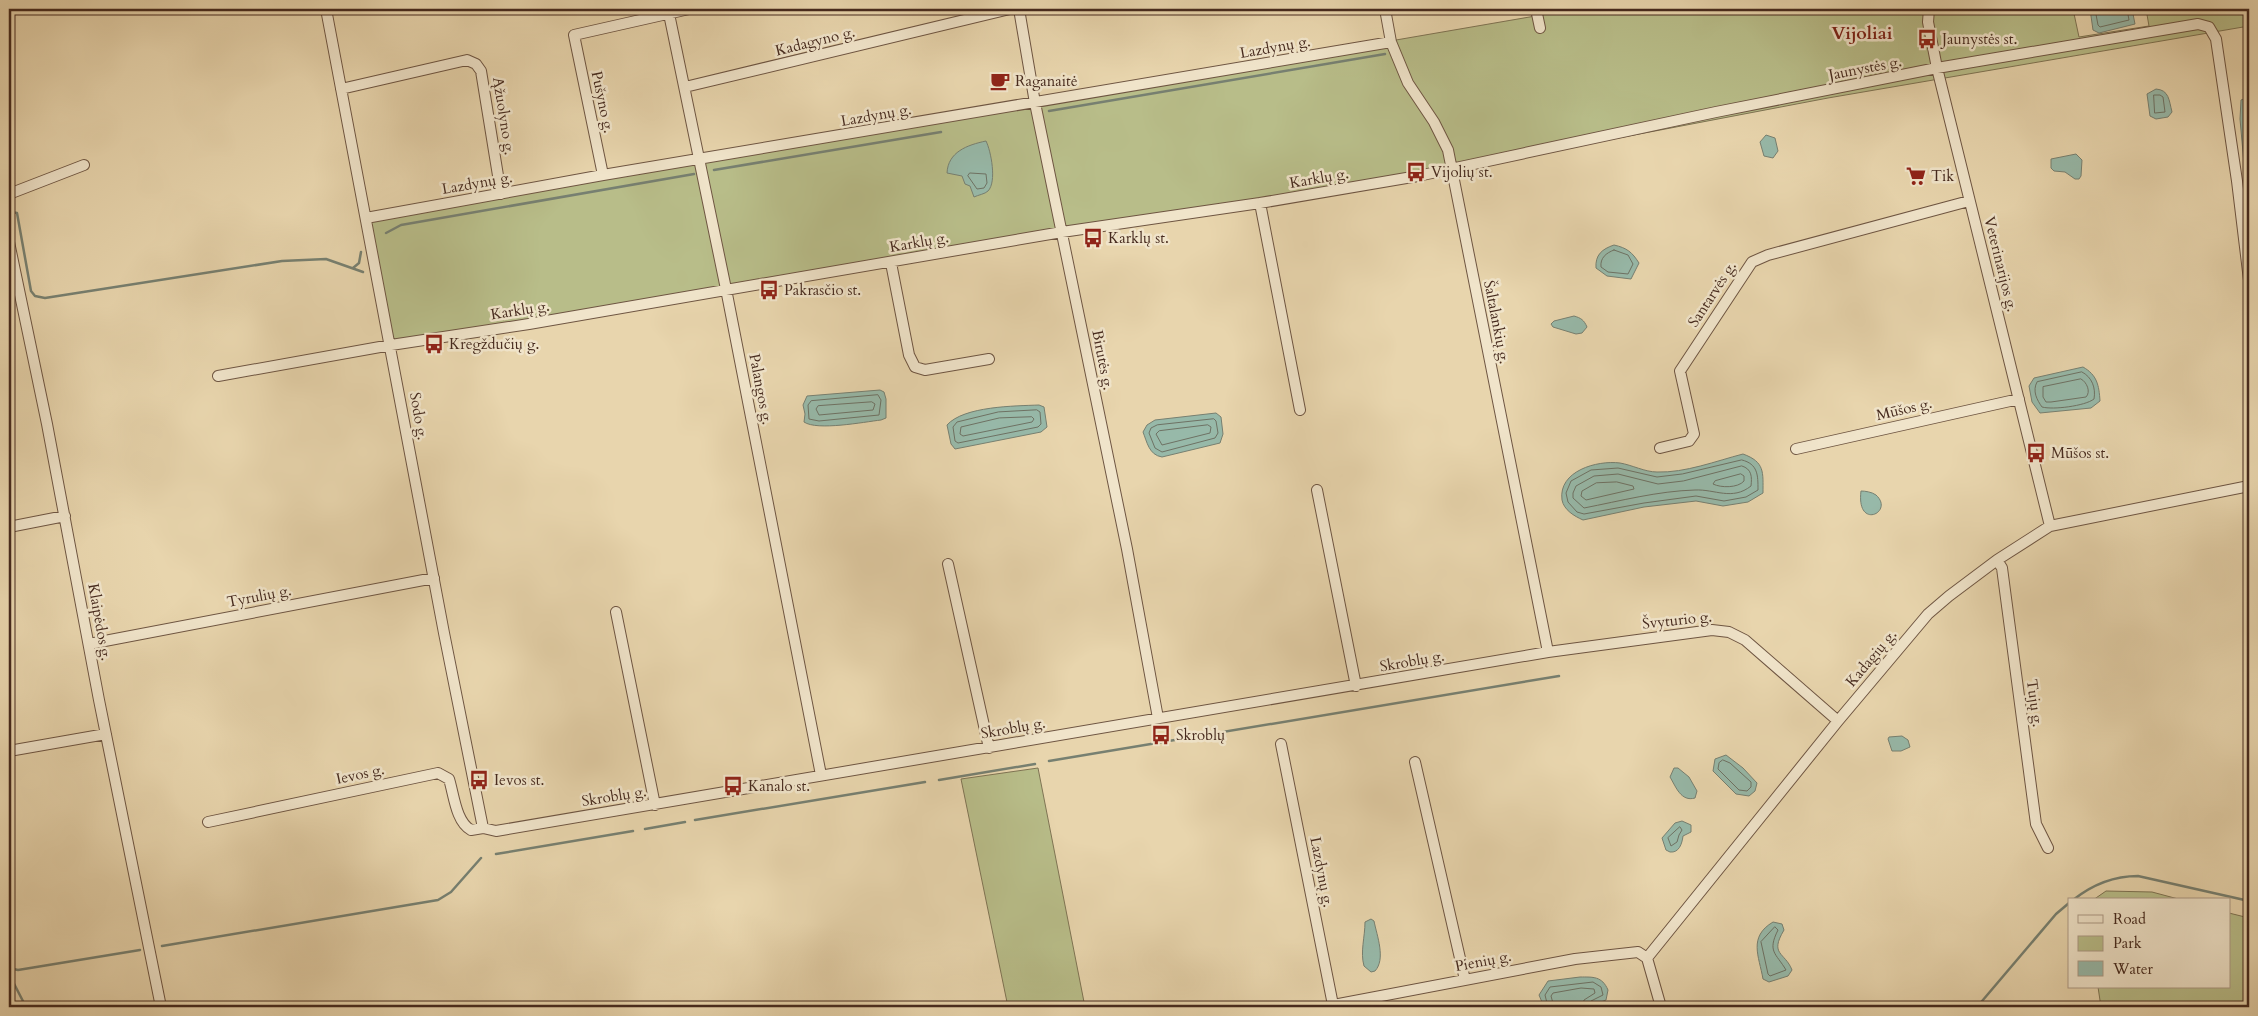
<svg xmlns="http://www.w3.org/2000/svg" width="2258" height="1016" viewBox="0 0 2258 1016" font-family="Cardo,serif">
  <rect width="100%" height="100%" fill="#e8d5ad"/>
  <filter id="stains"><feTurbulence type="fractalNoise" baseFrequency=".004" numOctaves="4"/><feColorMatrix values="0 0 0 0 .2 0 0 0 0 .09 0 0 0 0 .02 0 0 0 .5 -.17"/></filter>
  <radialGradient id="worn" r=".72"><stop offset=".6" stop-color="#630" stop-opacity="0"/><stop offset="1" stop-color="#630" stop-opacity=".3"/></radialGradient>
  <path fill="#b8bd89" stroke="#7f7454" d="M 1576,9 L 2073,9 L 2079,37 L 2149,26 L 2146,9 L 2249,9 L 2249,26 L 1828,98 L 1482,164 L 391,345 L 366,218 L 1386,47 L 1396,40 Z
    M 1038,768 L 1085,1007 L 1008,1007 L 961,779 Z
    M 2106,891 L 2152,892 L 2182,900 L 2093,900 Z
    M 2229,913 L 2249,918 L 2249,1007 L 2101,1007 L 2098,987 L 2229,987 Z"/>
  <path fill="#97b9a9" stroke="#778071" d="M 2090,9 L 2132,9 L 2135,24 L 2099,33 L 2093,30 Z
    M 2156,89 C 2169,90 2169,100 2172,112 L 2168,117 L 2156,119 L 2150,116 L 2147,94 Z
    M 2249,97 L 2249,183 L 2245,175 L 2240,119 L 2241,100 Z
    M 1766,135 L 1775,138 L 1778,151 L 1773,158 L 1764,156 L 1760,142 Z
    M 986,141 C 991,151 997,182 988,191 C 985,194 978,195 974,197 L 970,186 L 965,184 L 962,176 L 947,173 C 948,152 967,145 986,141 Z
    M 2076,154 L 2082,160 L 2081,176 L 2079,179 L 2075,179 L 2065,172 L 2054,171 L 2051,168 L 2051,159 Z
    M 1614,245 C 1627,248 1632,252 1639,263 L 1631,279 L 1607,276 L 1596,268 C 1595,255 1602,249 1614,245 Z
    M 1574,316 C 1581,318 1584,320 1587,327 L 1582,333 L 1576,334 L 1553,327 L 1551,324 L 1554,321 Z
    M 2083,367 C 2097,375 2099,385 2100,401 L 2091,408 L 2040,413 L 2032,402 L 2029,386 L 2034,378 Z
    M 880,390 L 884,392 L 886,399 L 886,418 L 881,420 C 864,422 817,431 804,422 L 805,414 L 803,405 L 807,396 Z
    M 1039,405 L 1044,407 L 1047,427 L 1041,432 L 955,449 L 951,444 L 947,425 C 964,406 1015,406 1039,405 Z
    M 1216,413 L 1221,417 L 1223,434 L 1220,443 L 1162,457 C 1149,455 1147,442 1143,432 L 1147,425 L 1155,420 Z
    M 1743,454 C 1765,462 1763,472 1763,493 L 1748,502 L 1723,506 L 1696,501 L 1644,507 L 1583,520 C 1574,516 1564,510 1562,500 C 1558,471 1597,460 1620,463 C 1632,465 1645,472 1657,472 C 1685,473 1716,461 1743,454 Z
    M 1861,491 C 1865,491 1872,492 1876,495 C 1895,512 1856,531 1861,491 Z
    M 1902,736 L 1908,740 L 1910,747 L 1901,751 L 1892,751 L 1888,739 L 1889,737 Z
    M 1726,755 L 1743,768 L 1757,783 L 1755,791 L 1749,796 L 1736,794 L 1713,771 L 1715,759 Z
    M 1674,768 L 1678,768 L 1689,777 L 1697,791 L 1695,798 C 1681,802 1676,787 1670,777 Z
    M 1682,821 L 1691,825 L 1691,832 L 1683,836 C 1682,844 1679,853 1670,852 L 1666,850 L 1662,838 L 1675,823 Z
    M 1371,919 L 1374,921 C 1377,936 1386,959 1375,971 L 1371,972 L 1364,966 C 1360,952 1365,937 1365,922 Z
    M 1773,922 L 1782,924 L 1784,930 C 1769,955 1785,952 1792,970 L 1788,976 L 1769,982 L 1763,979 C 1759,956 1748,937 1773,922 Z
    M 1580,977 C 1593,977 1602,976 1608,990 L 1606,1000 L 1588,1007 L 1544,1007 L 1539,995 L 1548,981 Z"/>
  <g fill="none" stroke-linecap="round" stroke-linejoin="round">
    <path stroke="#6e7264" stroke-width="1" d="M 2095,9 L 2098,25 L 2100,27 L 2129,20 L 2127,9
      M 2154,95 L 2160,95 L 2163,97 L 2165,112 L 2155,113 Z
      M 2249,102 L 2246,104 L 2249,162
      M 970,173 L 986,174 L 987,183 L 984,188 L 977,189 L 968,176 Z
      M 1614,250 L 1628,255 L 1633,264 L 1628,274 L 1608,272 L 1601,267 C 1600,258 1606,253 1614,250 Z
      M 2082,372 C 2092,377 2096,388 2094,399 C 2085,406 2053,410 2042,407 C 2037,400 2032,391 2037,382 Z
      M 2081,379 C 2087,382 2091,392 2086,397 L 2051,402 L 2046,402 L 2043,397 L 2043,387 Z
      M 878,395 L 881,400 L 879,415 L 819,421 L 809,419 L 808,405 L 811,401 Z
      M 872,402 L 875,404 L 873,410 L 819,415 L 816,409 L 818,406 Z
      M 1037,410 L 1040,412 L 1041,424 L 1038,427 L 958,443 L 955,441 L 953,427 L 957,422 L 998,412 Z
      M 1032,417 L 1034,419 L 1032,422 L 963,436 L 960,434 L 961,427 L 999,418 Z
      M 1214,419 L 1216,421 L 1218,433 L 1215,438 L 1162,452 L 1155,448 L 1149,433 L 1151,428 L 1157,425 Z
      M 1208,425 L 1211,427 L 1210,433 L 1162,445 L 1156,434 L 1159,431 Z
      M 1742,460 C 1758,464 1758,475 1758,490 L 1746,497 L 1724,501 L 1696,496 L 1644,503 L 1584,514 L 1577,512 L 1568,502 L 1566,493 L 1571,481 L 1591,470 L 1618,468 L 1657,477 L 1682,474 Z
      M 1742,466 C 1752,469 1752,477 1751,486 C 1732,501 1715,489 1695,490 C 1658,491 1620,501 1584,508 L 1573,498 L 1573,493 L 1576,486 L 1594,476 L 1618,474 L 1658,484 L 1683,481 Z
      M 1741,474 L 1744,476 L 1744,481 C 1738,488 1721,488 1713,484 L 1715,481 Z
      M 1617,482 L 1633,486 L 1634,489 L 1586,500 L 1581,496 L 1582,491 L 1596,483 Z
      M 1723,760 L 1730,763 L 1751,782 L 1751,787 L 1747,791 L 1739,790 L 1718,769 L 1719,763 Z
      M 1680,827 L 1682,830 L 1679,835 L 1677,842 L 1671,846 L 1668,838 Z
      M 1775,927 L 1778,930 C 1767,952 1776,953 1786,970 L 1770,976 L 1768,974 L 1761,942 Z
      M 1548,1007 L 1545,995 L 1550,987 L 1593,982 L 1601,987 L 1603,995 L 1591,1001 L 1589,1007
      M 1554,1007 L 1551,996 L 1553,993 L 1581,988 L 1594,989 L 1595,993 L 1584,1000 L 1583,1007"/>
    <path stroke="#778071" stroke-width="2.5" d="M 1049,111 L 1385,54
      M 714,170 L 941,132
      M 11,212 L 17,213 L 31,291 L 35,296 L 45,298 L 282,261 L 326,259 L 363,272
      M 386,233 L 401,225 L 694,174
      M 353,268 L 359,263 L 361,252
      M 1049,761 L 1559,676
      M 939,780 L 1035,764
      M 695,820 L 925,782
      M 645,829 L 685,822
      M 496,854 L 633,831
      M 2073,900 C 2093,884 2113,876 2138,876 L 2249,901
      M 162,946 L 438,900 L 451,892 L 481,858
      M 9,968 L 18,970 L 140,950
      M 9,974 L 26,1007
      M 1977,1007 L 2056,914 L 2069,903"/>
    <defs>
      <path id="minor" d="M 326,9 L 444,633 L 483,828
        M 668,9 L 726,289 L 821,775
        M 1019,9 L 1035,103 L 1127,549 L 1158,718
        M 1385,9 L 1391,42 L 1408,83 L 1434,122 L 1448,150 L 1548,652
        M 1536,9 L 1540,28
        M 1929,9 L 1928,22 L 1937,68 L 2050,526
        M 685,87 L 1010,9
        M 341,89 L 467,60 L 476,64 L 481,71 L 501,194
        M 603,175 L 574,35 L 689,9
        M 9,194 L 84,165
        M 1260,203 L 1300,410
        M 366,218 L 603,175 L 1391,42
        M 9,242 L 47,424 L 99,700 L 161,1007
        M 891,263 L 909,355 L 915,367 L 925,370 L 989,359
        M 218,376 L 391,345 L 529,324 L 1062,232 L 1260,203 L 1418,176 L 1716,112 L 1937,68 L 2198,24 L 2209,27 L 2216,39 L 2237,181 L 2249,280
        M 1660,448 L 1689,441 L 1694,434 L 1680,371 L 1752,262 L 1768,255 L 1969,201
        M 1796,449 L 2019,399
        M 1317,490 L 1356,686
        M 9,527 L 65,516
        M 1997,560 L 2002,568 L 2036,824 L 2048,848
        M 948,564 L 989,748
        M 616,612 L 655,805
        M 89,644 L 434,578
        M 1281,744 L 1333,1005
        M 9,751 L 106,734
        M 1415,762 L 1465,980
        M 208,822 L 438,773 L 449,779 C 454,795 456,822 471,830 L 483,828 L 496,831 L 1548,652 L 1712,630 L 1729,632 L 1745,640 L 1838,721
        M 1647,958 L 1838,721 L 1928,614 L 1949,596 L 1997,560 L 2050,526 L 2249,486
        M 1647,958 L 1661,1007
        M 1323,1007 L 1575,959 L 1638,952 L 1647,958"/>
    </defs>
    <use href="#minor" stroke="#6e5542" stroke-width="12"/>
    <use href="#minor" stroke="#f0e4ca" stroke-width="10"/>
  </g>
  <defs>
    <symbol id="bus-bare" viewBox="-9 -9 18 18"><path d="M-5-6H5V4H4V6H2V4H-2V6H-4V4H-5ZM-3.5-4V0h7V-4ZM-3.5 1.2v1.5H-2V1.2ZM2 1.2v1.5H3.5V1.2Z" fill="#8f2418" stroke="#f0e4ca" stroke-width="2.5" paint-order="stroke"/></symbol>
    <symbol id="cafe-bare" viewBox="-9 -9 18 18"><path d="M-5.5-4.5H6V0H3Q3 3.5 0 3.5H-2.5Q-5.5 3.5-5.5 0ZM3-3.2v2h1.7v-2ZM-6 4.5H4V6H-6Z" fill="#8f2418" stroke="#f0e4ca" stroke-width="2.5" paint-order="stroke"/></symbol>
    <symbol id="supermarket-bare" viewBox="-9 -9 18 18"><path d="M-6-5.5h2.5l.6 2H6L4.5 2H-2.5L-4.4-4H-6ZM-1.5 3.2a1.3 1.3 0 1 0 .1 0ZM3 3.2a1.3 1.3 0 1 0 .1 0Z" fill="#8f2418" stroke="#f0e4ca" stroke-width="2.5" paint-order="stroke"/></symbol>
  </defs>
  <g fill-rule="evenodd">
    <use href="#bus-bare" x="1913" y="25" width="28" height="28"/>
    <use href="#cafe-bare" x="986" y="67" width="28" height="28"/>
    <use href="#bus-bare" x="1402" y="158" width="28" height="28"/>
    <use href="#supermarket-bare" x="1902" y="162" width="28" height="28"/>
    <use href="#bus-bare" x="1079" y="224" width="28" height="28"/>
    <use href="#bus-bare" x="755" y="276" width="28" height="28"/>
    <use href="#bus-bare" x="420" y="330" width="28" height="28"/>
    <use href="#bus-bare" x="2022" y="439" width="28" height="28"/>
    <use href="#bus-bare" x="1147" y="721" width="28" height="28"/>
    <use href="#bus-bare" x="465" y="766" width="28" height="28"/>
    <use href="#bus-bare" x="719" y="772" width="28" height="28"/>
  </g>
  <g text-anchor="middle" dominant-baseline="central" stroke-width="5" stroke-linejoin="round" paint-order="stroke">
    <g font-size="15" fill="#462a1e" stroke="#f0e4ca" text-anchor="start">
      <text x="1942" y="39">Jaunystės st.</text>
      <text x="1015" y="81">Raganaitė</text>
      <text x="1431" y="172">Vijolių st.</text>
      <text x="1931" y="176">Tik</text>
      <text x="1108" y="238">Karklų st.</text>
      <text x="784" y="290">Pakrasčio st.</text>
      <text x="449" y="344">Kregždučių g.</text>
      <text x="2051" y="453">Mūšos st.</text>
      <text x="1176" y="735">Skroblų</text>
      <text x="494" y="780">Ievos st.</text>
      <text x="748" y="786">Kanalo st.</text>
    </g>
    <g font-size="15" fill="#462a1e" stroke="#f0e4ca">
      <text transform="translate(815 41) rotate(-14)">Kadagyno g.</text>
      <text transform="translate(1275 47) rotate(-10)">Lazdynų g.</text>
      <text transform="translate(1865 68) rotate(-11)">Jaunystės g.</text>
      <text transform="translate(603 102) rotate(78)">Pušyno g.</text>
      <text transform="translate(876 115) rotate(-10)">Lazdynų g.</text>
      <text transform="translate(504 116) rotate(81)">Ąžuolyno g.</text>
      <text transform="translate(1319 178) rotate(-10)">Karklų g.</text>
      <text transform="translate(477 183) rotate(-10)">Lazdynų g.</text>
      <text transform="translate(919 242) rotate(-10)">Karklų g.</text>
      <text transform="translate(2001 264) rotate(76)">Veterinarijos g.</text>
      <text transform="translate(1712 294) rotate(-57)">Santarvės g.</text>
      <text transform="translate(520 310) rotate(-9)">Karklų g.</text>
      <text transform="translate(1497 322) rotate(79)">Šaltalankių g.</text>
      <text transform="translate(1103 360) rotate(79)">Birutės g.</text>
      <text transform="translate(761 389) rotate(79)">Palangos g.</text>
      <text transform="translate(1904 409) rotate(-13)">Mūšos g.</text>
      <text transform="translate(419 416) rotate(80)">Sodo g.</text>
      <text transform="translate(259 596) rotate(-11)">Tyrulių g.</text>
      <text transform="translate(1677 620) rotate(-6)">Švyturio g.</text>
      <text transform="translate(100 622) rotate(80)">Klaipėdos g.</text>
      <text transform="translate(1871 658) rotate(-50)">Kadagių g.</text>
      <text transform="translate(1412 661) rotate(-10)">Skroblų g.</text>
      <text transform="translate(2035 703) rotate(82)">Tujų g.</text>
      <text transform="translate(1013 728) rotate(-10)">Skroblų g.</text>
      <text transform="translate(360 774) rotate(-12)">Ievos g.</text>
      <text transform="translate(614 796) rotate(-9)">Skroblų g.</text>
      <text transform="translate(1322 872) rotate(79)">Lazdynų g.</text>
      <text transform="translate(1483 961) rotate(-11)">Pienių g.</text>
    </g>
    <g font-size="18" font-weight="bold" fill="#7a1f14" stroke="#f0e4ca">
      <text x="1862" y="33">Vijoliai</text>
    </g>
  </g>
  <rect width="2258" height="1016" fill="none" stroke="#e8d5ad" stroke-width="30"/>
  <rect x="10" y="10" width="2238" height="996" fill="none" stroke="#462a1e" stroke-width="2.5"/>
  <rect x="15" y="15" width="2228" height="986" fill="none" stroke="#462a1e"/>
  <rect x="2068" y="898" width="162" height="90" fill="#f0e4ca" stroke="#ac9a85"/>
  <rect x="2078" y="915" width="25" height="8" fill="#f0e4ca" stroke="#ac9a85"/>
  <text x="2113" y="924" font-size="15" fill="#462a1e">Road</text>
  <rect x="2078" y="936" width="25" height="15" fill="#b8bd89" stroke="#ac9a85"/>
  <text x="2113" y="948" font-size="15" fill="#462a1e">Park</text>
  <rect x="2078" y="961" width="25" height="15" fill="#97b9a9" stroke="#ac9a85"/>
  <text x="2113" y="974" font-size="15" fill="#462a1e">Water</text>
  <rect width="100%" height="100%" filter="url(#stains)"/>
  <rect width="100%" height="100%" fill="url(#worn)"/>
</svg>
